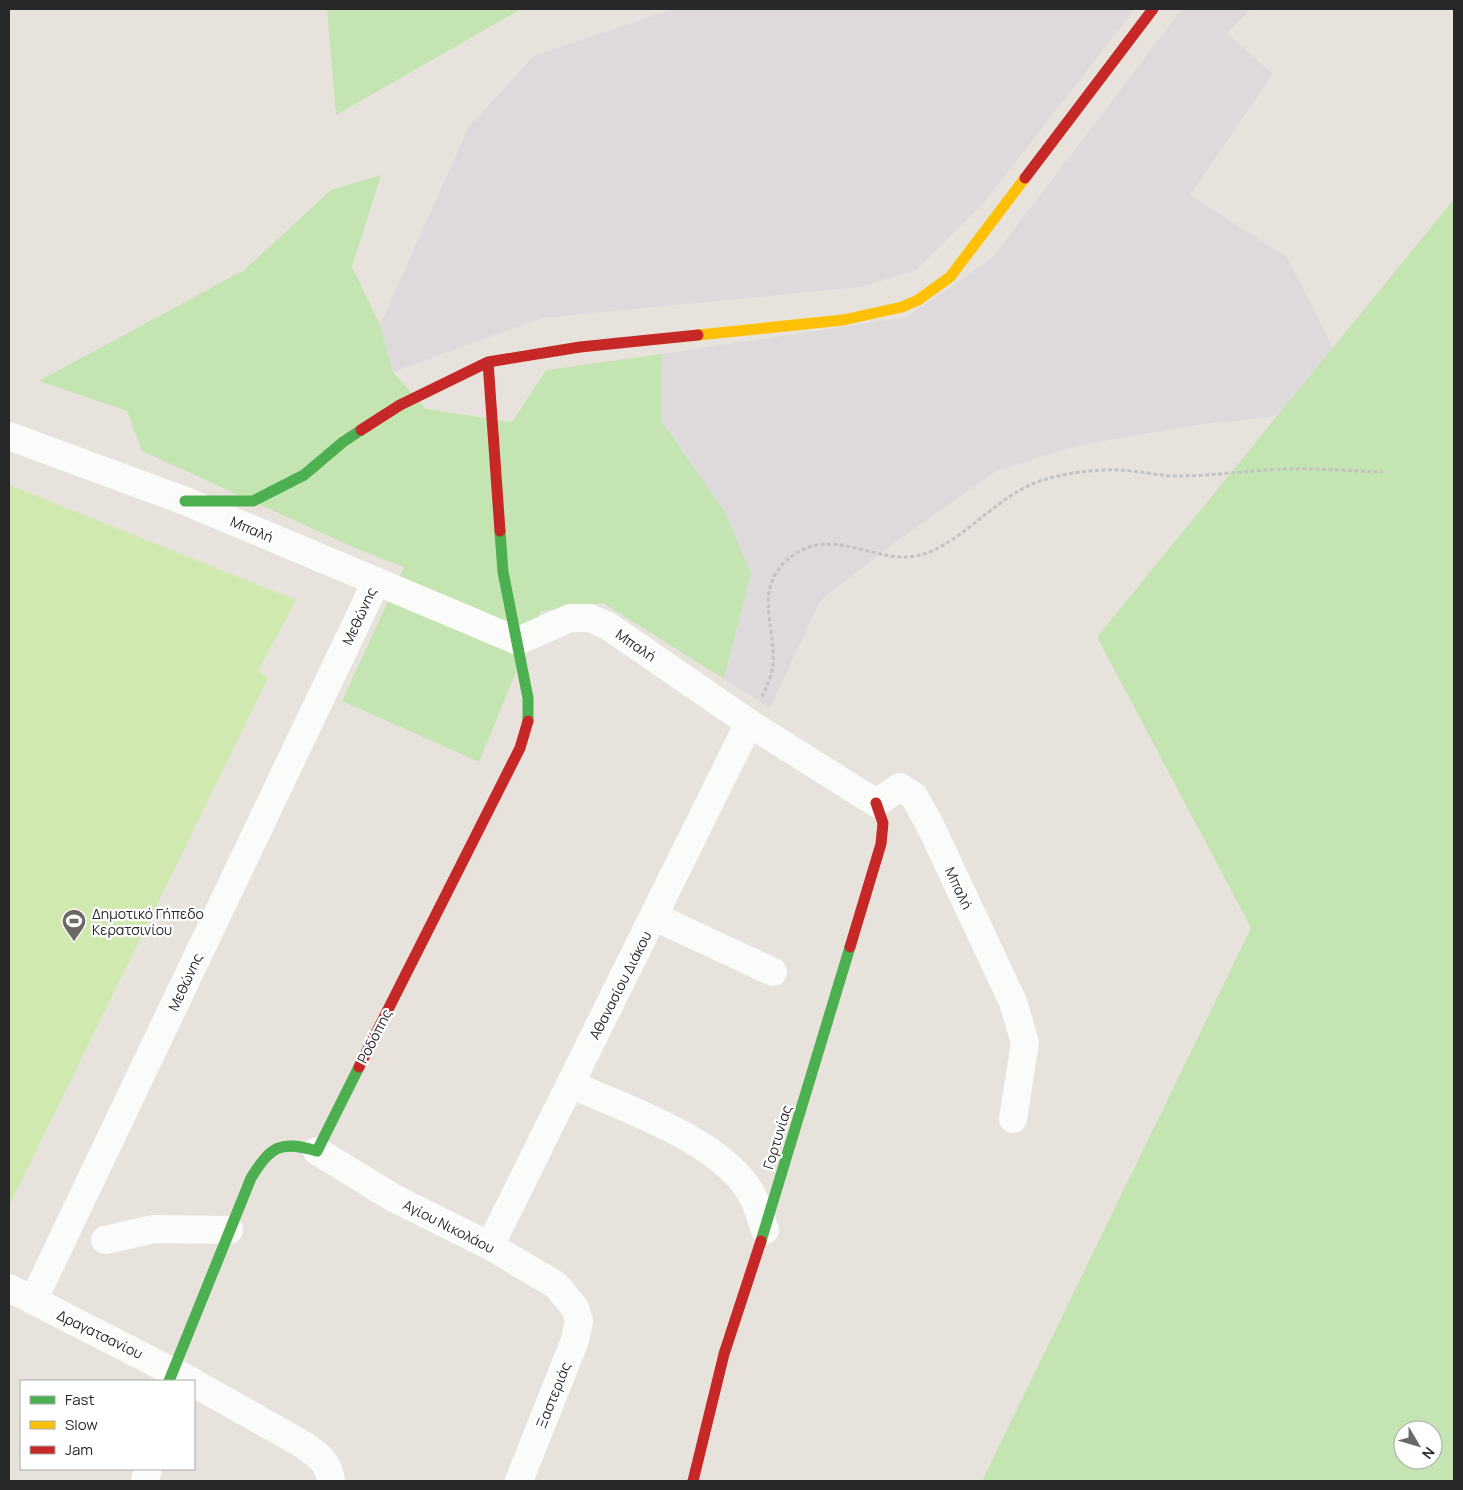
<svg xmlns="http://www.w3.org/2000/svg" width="1463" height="1490" viewBox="0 0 1463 1490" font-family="Manrope,sans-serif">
  <rect width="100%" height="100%" fill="#e7e3dc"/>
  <path fill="#dedadc" d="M 673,9 L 1135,9 L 982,205 L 916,270 L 861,287 L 542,318 L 393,372 L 380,325 L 469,126 L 534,56 Z
    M 1182,9 L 1251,9 L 1227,33 L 1273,74 L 1190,195 L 1287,257 L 1336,354 L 1305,413 L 1197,425 L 1075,446 L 996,471 L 889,547 L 820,601 L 770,708 L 724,679 L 751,574 L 661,421 L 662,354 L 907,317 L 993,257 Z"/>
  <path fill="#c4e5b2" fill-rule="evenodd" d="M 327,9 L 521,9 L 336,115 Z
    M 381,175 L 352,267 L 380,325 L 393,372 L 426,409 L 512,422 L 546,370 L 662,354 L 661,421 L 725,512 L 751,574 L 724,679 L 603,603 L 541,611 L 479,762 L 342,701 L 404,567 L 355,548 L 142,451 L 127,411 L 39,381 L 244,270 L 331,190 Z
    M 1454,199 L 1454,1481 L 982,1481 L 1251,928 L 1097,637 ZM 1403,1430 L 1433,1430 L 1433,1460 L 1403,1460 Z"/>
  <path fill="#d0e9af" d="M 9,485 L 296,600 L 258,671 L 268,678 L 9,1206 Z"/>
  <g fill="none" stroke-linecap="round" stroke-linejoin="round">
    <path stroke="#c4c3c3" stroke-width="3" stroke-dasharray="4 2.5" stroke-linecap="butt" d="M 762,697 C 767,686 772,676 773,664 C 776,629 755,594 783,564 C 826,520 871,564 916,556 C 956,549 994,498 1037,482 C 1064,473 1092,469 1121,470 C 1140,471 1159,476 1178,476 C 1214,476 1250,470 1286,469 C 1318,468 1351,471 1383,472"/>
    <path stroke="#fbfbfa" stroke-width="28" d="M 9,436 L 185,501 L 518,641 L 570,618 L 590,618 L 608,626 L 749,723 L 876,803 L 900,787 L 914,796 L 930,825 L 1013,1002 L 1025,1043 L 1013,1119
      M 655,917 L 773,972
      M 570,1084 C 624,1108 726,1142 753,1197 C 759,1208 761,1220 765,1230
      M 317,1151 L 392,1197 L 490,1246 L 556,1285 L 575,1308 L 579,1321 L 575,1340 L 519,1481
      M 105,1240 L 154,1229 L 229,1230
      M 490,1246 L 749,723
      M 9,1288 L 191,1381
      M 33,1301 L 376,582
      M 194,1383 L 304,1445 C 318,1455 329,1463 331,1481
      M 145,1481 L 148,1469"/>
    <path stroke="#4caf50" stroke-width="11" d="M 185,501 L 253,501 L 304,475 L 343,442 L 361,430
      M 500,531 L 503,572 L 528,698 L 528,721
      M 761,1241 L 850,947
      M 169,1381 L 251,1178 C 271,1146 280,1140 317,1151 L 359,1067"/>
    <path stroke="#ffc107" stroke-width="11" d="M 698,335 L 843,320 L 902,307 L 918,300 L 950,277 L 1025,178"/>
    <path stroke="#c62828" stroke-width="11" d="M 1025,178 L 1153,9
      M 488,362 L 580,347 L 698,335
      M 361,430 L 400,405 L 488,362 L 500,531
      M 850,947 L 881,844 L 883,823 L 876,803
      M 359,1067 L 520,748 L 528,721
      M 693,1481 L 724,1354 L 761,1241"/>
  </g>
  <defs>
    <symbol id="stadium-pin" viewBox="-11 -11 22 30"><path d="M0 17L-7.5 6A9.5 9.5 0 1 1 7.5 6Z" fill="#6b6967" stroke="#fff"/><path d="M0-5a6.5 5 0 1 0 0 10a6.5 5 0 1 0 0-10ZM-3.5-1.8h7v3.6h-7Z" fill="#fff"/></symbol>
  </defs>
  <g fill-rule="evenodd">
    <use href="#stadium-pin" x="60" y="907" width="28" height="38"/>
  </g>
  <g text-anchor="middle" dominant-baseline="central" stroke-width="4.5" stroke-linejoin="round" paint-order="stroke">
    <g font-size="14" fill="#282828" stroke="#fff">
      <text transform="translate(252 529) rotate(23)">Μπαλή</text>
      <text transform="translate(359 616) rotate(-65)">Μεθώνης</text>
      <text transform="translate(636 645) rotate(35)">Μπαλή</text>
      <text transform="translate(959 888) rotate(65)">Μπαλή</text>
      <text transform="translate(185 982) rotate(-65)">Μεθώνης</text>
      <text transform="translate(620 985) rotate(-63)">Αθανασίου Διάκου</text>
      <text transform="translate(374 1036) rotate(-63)">Ροδόπης</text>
      <text transform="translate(777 1137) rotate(-73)">Γορτυνίας</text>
      <text transform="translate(449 1226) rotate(27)">Αγίου Νικολάου</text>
      <text transform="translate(100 1334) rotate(26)">Δραγατσανίου</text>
      <text transform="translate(553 1395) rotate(-68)">Ξαστεριάς</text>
    </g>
    <g font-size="14" fill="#282828" stroke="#fff" text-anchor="start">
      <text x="92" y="913">Δημοτικό Γήπεδο<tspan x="92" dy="16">Κερατσινίου</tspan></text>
    </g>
  </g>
  <rect width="1463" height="1490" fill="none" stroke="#282828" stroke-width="20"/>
  <rect x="20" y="1380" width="175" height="90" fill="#ffffff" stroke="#a9a9a9"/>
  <rect x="30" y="1396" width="25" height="8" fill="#4caf50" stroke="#a9a9a9"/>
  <text x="65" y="1405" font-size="15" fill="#282828">Fast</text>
  <rect x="30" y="1421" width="25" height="8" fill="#ffc107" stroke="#a9a9a9"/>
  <text x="65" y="1430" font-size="15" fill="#282828">Slow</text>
  <rect x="30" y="1446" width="25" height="8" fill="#c62828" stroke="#a9a9a9"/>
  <text x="65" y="1455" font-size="15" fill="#282828">Jam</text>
  <g transform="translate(1418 1445) rotate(128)"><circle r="24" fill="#ffffff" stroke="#a9a9a9"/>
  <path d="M0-4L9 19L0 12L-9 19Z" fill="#6b6967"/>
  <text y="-8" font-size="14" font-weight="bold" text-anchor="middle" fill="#282828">N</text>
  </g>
</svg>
